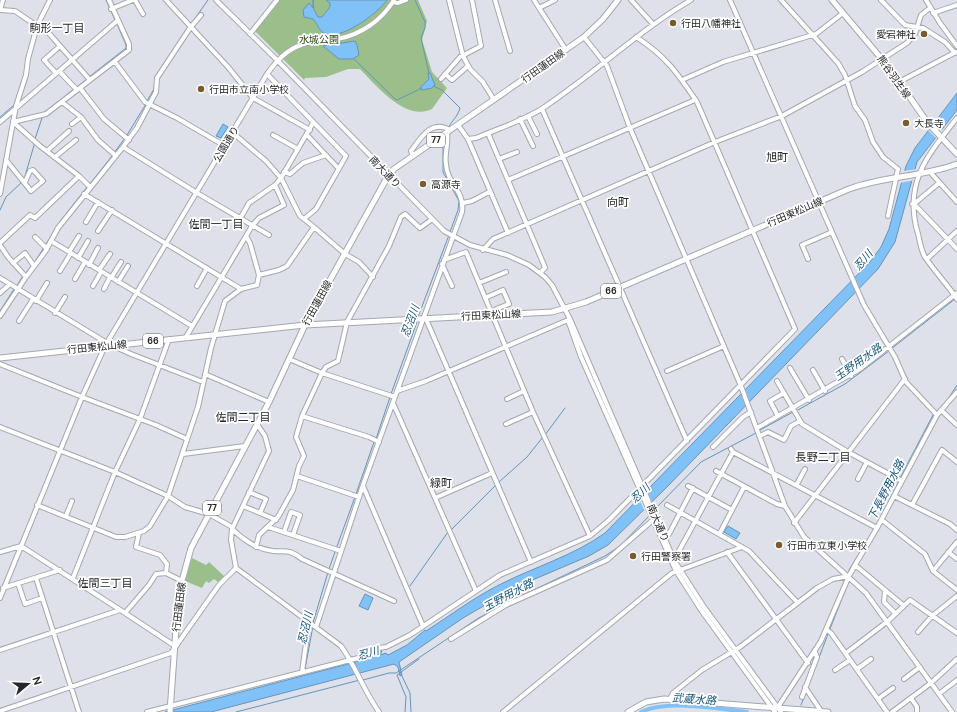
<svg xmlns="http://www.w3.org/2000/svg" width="957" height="712" viewBox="0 0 957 712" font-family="'DM Sans','Noto Sans JP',sans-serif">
  <rect width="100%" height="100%" fill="#dfe1ea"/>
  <path fill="#9bbf8a" d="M 280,0 L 418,0 L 427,21 L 422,40 L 432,72 L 447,88 L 432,109 C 405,122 376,85 360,69 L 348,69 L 326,77 L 305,78 L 304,80 L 255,31 Z
    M 192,558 L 206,565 L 209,562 L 224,576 L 218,582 L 214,579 L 209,583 L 206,581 L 202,588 L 185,581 Z"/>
  <path fill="#80c2f8" stroke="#6594ba" d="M 313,0 L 314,10 L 318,17 L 322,17 L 330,7 L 330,3 L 326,0 L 387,0 C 378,13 340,42 324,33 C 319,31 317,23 313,19 L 304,17 L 303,10 L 309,3 L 313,8 Z
    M 355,41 L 357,45 L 359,55 L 353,59 L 339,59 L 323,46 Z
    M 428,73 L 430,73 L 435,85 L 432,88 L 422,90 L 420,88 L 429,79 Z
    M 957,93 L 957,110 L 917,162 L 895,242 L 878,269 L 666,488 L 608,545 L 589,556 L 516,587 L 463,618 L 399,662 L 402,675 L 400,676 L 398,667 L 394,664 L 211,712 L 165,712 L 371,658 L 379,649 L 382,651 L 380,655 L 386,653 L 388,655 L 407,645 L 425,630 L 426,631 C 451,615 473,598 499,585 C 534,567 573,556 605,533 L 870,262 L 881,247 L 889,229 L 906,166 L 915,148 Z
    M 223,124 L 228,127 L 221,138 L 216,136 Z
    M 728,526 L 740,533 L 736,539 L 724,532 Z
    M 365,594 L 373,598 L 368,610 L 359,606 Z
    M 299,627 L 305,628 L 303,642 L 297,640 Z"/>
  <path fill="#dfe1ea" d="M 933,121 L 943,131 L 937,139 L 927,129 Z
    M 918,169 L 915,180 L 900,183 L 903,171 Z
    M 646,488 L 653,504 L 645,512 L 638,497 Z"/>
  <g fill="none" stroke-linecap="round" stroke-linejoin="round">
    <path stroke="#6594ba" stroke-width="1" d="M 106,0 L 115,20
      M 415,0 L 425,22 L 425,28 L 421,38 L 429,73
      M 191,24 L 208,0
      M 354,59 L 395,99 L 397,100 L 422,88
      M 162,67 L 189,26
      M 89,77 L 126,48 L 126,45 L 117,24
      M 433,86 L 442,90 L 460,108 C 457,118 452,120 449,127
      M 77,87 L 87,79
      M 147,101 L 154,89 L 155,78
      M 44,113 L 74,89
      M 0,117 L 13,106
      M 127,135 L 146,104
      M 446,138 L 443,146 L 443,172 L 459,201 L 458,210 L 450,232
      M 35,139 L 42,118
      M 114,153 L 125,138
      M 25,176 L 35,142
      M 89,185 L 112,156
      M 0,210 L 6,197 L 22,182
      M 46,244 L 62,219 L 87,187
      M 34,263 L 43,249
      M 25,274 L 32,265
      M 16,287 L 23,276
      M 0,311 L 14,289
      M 418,317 L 449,235
      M 891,349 L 955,299
      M 391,394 L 417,322
      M 950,396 L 957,385
      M 796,411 L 845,384 L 889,351
      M 937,411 L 942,407
      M 760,430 L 793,412
      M 545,435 L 565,408
      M 376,439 L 390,397
      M 900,478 L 933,415
      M 499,482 L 527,457 L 543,437
      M 356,494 L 374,442
      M 654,510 L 701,462 L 756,433
      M 878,523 L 899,481
      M 451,530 L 495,486
      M 336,549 L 355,497
      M 329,569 L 335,552
      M 849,570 L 874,529
      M 410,586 L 448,532
      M 313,623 L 328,572
      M 830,629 L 845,591
      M 305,669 L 313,626
      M 401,674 L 410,693 L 411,712
      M 812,676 L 828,634
      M 363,680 L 389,673 L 396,673 L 477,619 L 500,606 L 605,556 L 620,546 L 649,516
      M 801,705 L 804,698
      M 236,712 L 360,680
      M 405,712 L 406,697 L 397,675 L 419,659"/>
    <path stroke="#80c2f8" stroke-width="4" d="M 641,712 C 667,699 717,709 747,712"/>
    <defs>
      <path id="minor" d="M 135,0 L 143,14
        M 166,0 L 228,67 L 253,98 L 310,130
        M 216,0 L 277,60 L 444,231 L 470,245 L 507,255 L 529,265 L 545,277 L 552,285 L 570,319 L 674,560 L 704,607 L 781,712
        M 449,0 L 463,56 L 470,69 L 483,82 L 494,100
        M 495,0 L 510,51
        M 534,0 L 566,50
        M 631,0 L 653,24
        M 730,0 L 864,305 L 895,357 L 906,382 L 937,415
        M 781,0 L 838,63 L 845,75 L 855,106 L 865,120 L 873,142 L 883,157 L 898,169 L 888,216
        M 881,0 L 905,25 L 923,28 L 945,42 L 955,53
        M 926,0 L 940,23 L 957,46
        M 393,2 L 398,3 L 406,0
        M 539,8 L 555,0
        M 111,9 L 133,0
        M 0,10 L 15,11 L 37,26
        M 0,10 L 3,0
        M 933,13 L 957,5
        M 201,15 L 190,28 L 157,78 L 156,92 L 137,128 L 123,147 L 197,193 L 269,235
        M 39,22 L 90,80
        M 250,34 L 277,0
        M 584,37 L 607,66 L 630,128 L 741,386 L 785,506 L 804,537 L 866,593 L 952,712
        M 115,62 L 145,102 L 177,118 L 225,146
        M 59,71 L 77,90
        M 56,73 L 44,60 L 60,46
        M 267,74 L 346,156 L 316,209 L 304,219
        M 445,74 L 452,80 L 468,66
        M 441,79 L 460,57 L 481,46 L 472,0
        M 682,80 L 723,62 L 816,34 L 843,13
        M 899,82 L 956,52
        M 80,88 L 104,119 L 129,140
        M 62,102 L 81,117 L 98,140 L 116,156
        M 542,109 L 687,441
        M 528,116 L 537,134
        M 957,118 C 927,156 903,183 918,234 C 920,241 921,251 925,257 C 935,272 947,284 957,299
        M 520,119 L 533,146
        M 0,122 L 117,21
        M 13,122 L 46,114 L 129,50 L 129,44 L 109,0
        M 13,122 L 40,146 L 79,176
        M 72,124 L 81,117
        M 458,125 L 468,139 L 476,138 C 497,129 523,121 543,108 C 594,74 638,31 691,0
        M 233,133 L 266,161 L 281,178 L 300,216 L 314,227
        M 488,133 L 544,265 L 545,268 L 540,273
        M 273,135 L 298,149
        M 307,135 L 338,168
        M 468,139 L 508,233
        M 47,151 L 69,131
        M 413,156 L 411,151 C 421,138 431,119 450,130
        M 55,157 L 76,140
        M 499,159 L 517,152
        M 6,160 L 31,191 L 43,181 L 33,170 L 30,171 L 25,182
        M 284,172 L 290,174 L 303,163 L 326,155
        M 930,172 L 957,202
        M 508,180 L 695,100
        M 0,194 L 16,106 L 26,75 L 28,59 L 37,26 L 50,0
        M 84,194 L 241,289 L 257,285 L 259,275 L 279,270 L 287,266 L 314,227 L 345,254 L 359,262 L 373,277
        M 463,203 L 472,201 L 489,192
        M 912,204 L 914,204 L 957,249
        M 914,204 L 939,183
        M 241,217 L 249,203 L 275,185 L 281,178 L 313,123
        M 86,222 L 98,202
        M 98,231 L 112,210
        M 246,236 L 250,243 L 259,275
        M 35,237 L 47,249
        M 51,241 L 192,326
        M 0,243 L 30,215 L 35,218 L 79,176 L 90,187
        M 0,245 L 8,257 L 26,277
        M 483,250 L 493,239 L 715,142 L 782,116 L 862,72 L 907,43 L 915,34 L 921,15 L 930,8
        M 69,252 L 79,236
        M 78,258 L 88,241
        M 808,259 L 802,245 L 832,232
        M 927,259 L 957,231
        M 444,260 L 466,252 L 533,412 L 590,536
        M 13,263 L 25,253 L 34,266
        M 442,264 L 452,286
        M 89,265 L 98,248
        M 99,270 L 110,254
        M 60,271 L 71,253
        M 0,278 L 107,343
        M 111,278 L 121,262
        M 75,279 L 85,262
        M 118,282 L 128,266
        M 479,283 L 506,272
        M 93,286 L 101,272
        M 197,286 L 207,268
        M 104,289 L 110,277
        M 0,293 L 10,284
        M 485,298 L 503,290 L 509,304 L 496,309 L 499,315
        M 36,301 L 47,283
        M 55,313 L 65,297
        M 0,316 L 26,277 L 45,252 L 58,228 L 123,147
        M 426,319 L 531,562
        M 19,321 L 33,299
        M 569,323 L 581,357 L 676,571 L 701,610 L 775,712
        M 186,337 L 252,226 L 259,218 L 284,205 L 275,185
        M 117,345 L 120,349 L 131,354 L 203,382
        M 289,359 L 322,373 L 395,397
        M 842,359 L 851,376
        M 0,364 L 82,397 L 156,425 L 187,439
        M 790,368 L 809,400
        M 813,370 L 825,391
        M 667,371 L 724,346
        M 205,374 L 269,402
        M 777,381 L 802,424 L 848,452 L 902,481
        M 397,391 L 426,381 L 568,320
        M 507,399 L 524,391
        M 393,403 L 435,498 L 492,473
        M 941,410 L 957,425
        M 302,416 L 369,437 L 379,442
        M 778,416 L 770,401 L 784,393
        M 257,424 L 265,436 L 269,451 L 232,529 C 244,540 256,549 273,551 C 287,552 289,549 302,559 L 394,601
        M 506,424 L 533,412
        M 0,427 L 115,472 L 168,496 L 185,507 L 209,514 L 232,527
        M 757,428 L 860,369 L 957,293
        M 760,436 L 768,432 L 784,440 L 791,426 L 800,421
        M 713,447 L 743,417 L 751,412
        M 731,449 L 733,452 L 877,528
        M 183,454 L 245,446
        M 716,471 L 777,504 L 785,506
        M 297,476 L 359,497
        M 858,479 L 867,462
        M 797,484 L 805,469
        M 363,486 L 423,626
        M 688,486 L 732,510
        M 249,492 L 266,499 L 260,513 L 276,520
        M 894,496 L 912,505 L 942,450 L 957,462
        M 435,498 L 476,591 L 500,575 L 590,536 L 609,520 L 795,329 L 697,102 C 678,74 666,56 636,37
        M 37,505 L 116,537 L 125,537 L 144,531 L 150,526 L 168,496 L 198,407 L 211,348 L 225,301 L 241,289
        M 667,505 L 749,551 L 797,602
        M 912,505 L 950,524 L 957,530
        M 243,506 L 260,513
        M 66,516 L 72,501
        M 882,520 L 925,554 L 933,571
        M 794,523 L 905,379
        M 268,527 L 341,551
        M 232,529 L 231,540 L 236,568
        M 284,532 L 291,512 L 300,515 L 293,535
        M 139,533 L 136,547 L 160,555 L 167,564 L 166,573
        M 720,533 L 744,487
        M 663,535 L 669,534 L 693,488
        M 957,542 L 933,571 L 957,590
        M 256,547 L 259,535 L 278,517 L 293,490 L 299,466 L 304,456 L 296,437 L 302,416 L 322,373 L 326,367 L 338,361 L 347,322 L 389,246 L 401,217 L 405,214 L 420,228 L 431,220
        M 0,552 L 21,546 L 125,613 L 149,585 L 156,574 L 166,573 L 182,581
        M 727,552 L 808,663
        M 948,552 L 957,559
        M 674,560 L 733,452
        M 855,565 L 877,528 L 937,415 L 957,392
        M 849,576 L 855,565 L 903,605
        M 36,578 L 79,712
        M 73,578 L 115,472 L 140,419 L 169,339
        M 18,583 L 25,604 L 42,598
        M 3,588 L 60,570
        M 885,591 L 884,602 L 895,613
        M 0,598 L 82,397 L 105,346 L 267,74 C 276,61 286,50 301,45 C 313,40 325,41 337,39 C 361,35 382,20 394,0
        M 125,613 L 175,646
        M 316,627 L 363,485 L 462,212 C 465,190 447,184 446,164 C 444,154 449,143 447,133
        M 827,630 L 831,633 L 887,712
        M 918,632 L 932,616 L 957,596
        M 451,639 L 506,605 L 607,560 L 654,519
        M 0,650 L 120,610
        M 846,653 L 888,621 L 910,600 L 957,633
        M 857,669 L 871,659
        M 835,670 L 850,660
        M 302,672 L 309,622
        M 904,679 L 920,667
        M 805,687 L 821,711
        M 939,694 L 957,680
        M 802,697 L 817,657 L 815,652
        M 911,698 L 917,707 L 917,712
        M 670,699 L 673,693 L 702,670 L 740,647 L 817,588 L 833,579 L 849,576 L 821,641 L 778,707
        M 878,699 L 893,688
        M 0,711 L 171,653 L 219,585 L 236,568 L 341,646 C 356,667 364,691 379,712
        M 147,712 L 366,656 L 378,648 L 386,647 L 410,635 L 476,591
        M 503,712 L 672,573 L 742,547
        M 892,712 L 931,683 L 957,659"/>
      <path id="major" d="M 832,0 L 891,70 L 927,122 L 957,154
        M 0,358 L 305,325 L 552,312 L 586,302 L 849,189 C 884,176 922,177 957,164
        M 170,712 L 178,601 L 182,581 L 191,548 L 269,402 L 305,325 L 388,176 L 394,169 L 584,37 L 603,19 L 618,0
        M 628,712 L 646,702 L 664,699 L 828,712"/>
    </defs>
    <use href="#minor" stroke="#a5a7b0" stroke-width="6"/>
    <use href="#major" stroke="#a5a7b0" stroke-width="7"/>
    <use href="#minor" stroke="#fff" stroke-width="4"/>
    <use href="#major" stroke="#fff" stroke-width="5"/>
  </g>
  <g fill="#775c2e" stroke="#fff" stroke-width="1.5">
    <circle cx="673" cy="23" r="4"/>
    <circle cx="924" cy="34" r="4"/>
    <circle cx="201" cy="89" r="4"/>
    <circle cx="906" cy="123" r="4"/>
    <circle cx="423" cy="184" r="4"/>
    <circle cx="779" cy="545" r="4"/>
    <circle cx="633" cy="556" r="4"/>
  </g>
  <g text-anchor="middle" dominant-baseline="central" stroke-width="3.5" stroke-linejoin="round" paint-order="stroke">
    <g fill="#fff" stroke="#67686a" stroke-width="1">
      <rect x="427" y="133" width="18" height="14" rx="3"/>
      <rect x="601" y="284" width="20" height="14" rx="3"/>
      <rect x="143" y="334" width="20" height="14" rx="3"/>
      <rect x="203" y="501" width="18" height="14" rx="3"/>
    </g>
    <g font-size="9" font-weight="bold" fill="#26272a">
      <text x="436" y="140">77</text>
      <text x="611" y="291">66</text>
      <text x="153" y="341">66</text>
      <text x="212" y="508">77</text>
    </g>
    <g font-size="10" fill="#26272a" stroke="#fff" text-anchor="start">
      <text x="681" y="23">行田八幡神社</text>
      <text x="916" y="34" text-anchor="end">愛宕神社</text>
      <text x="209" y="89">行田市立南小学校</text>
      <text x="914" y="123">大長寺</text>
      <text x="431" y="184">高源寺</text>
      <text x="787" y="545">行田市立東小学校</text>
      <text x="641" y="556">行田警察署</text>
    </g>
    <g font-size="10" fill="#25480d" stroke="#fff">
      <text x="319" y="39">水城公園</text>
    </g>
    <g font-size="10" fill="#26272a" stroke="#fff">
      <text transform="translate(543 66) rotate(-35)">行田蓮田線</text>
      <text transform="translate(894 77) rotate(55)">熊谷羽生線</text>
      <text transform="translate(226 144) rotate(-59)">公園通り</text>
      <text transform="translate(385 172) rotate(46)">南大通り</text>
      <text transform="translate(795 212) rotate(-23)">行田東松山線</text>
      <text transform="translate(317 303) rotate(-61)">行田蓮田線</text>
      <text transform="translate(491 315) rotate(-3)">行田東松山線</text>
      <text transform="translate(97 347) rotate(-6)">行田東松山線</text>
      <text transform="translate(658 523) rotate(67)">南大通り</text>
      <text transform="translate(179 607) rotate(-83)">行田蓮田線</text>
    </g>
    <g font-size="11" fill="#26272a" stroke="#fff">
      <text x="57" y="28">駒形一丁目</text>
      <text x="777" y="157">旭町</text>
      <text x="618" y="202">向町</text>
      <text x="216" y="224">佐間一丁目</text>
      <text x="243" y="417">佐間二丁目</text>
      <text x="823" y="457">長野二丁目</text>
      <text x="441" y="483">緑町</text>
      <text x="105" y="583">佐間三丁目</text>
    </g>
    <g font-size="11" font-style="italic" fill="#155580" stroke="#fff">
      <text transform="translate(863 260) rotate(-49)">忍川</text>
      <text transform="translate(410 321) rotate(-70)">忍沼川</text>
      <text transform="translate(858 362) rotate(-35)">玉野用水路</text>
      <text transform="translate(886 490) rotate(-63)">下長野用水路</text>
      <text transform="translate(640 493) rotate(-44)">忍川</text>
      <text transform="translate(508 595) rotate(-28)">玉野用水路</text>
      <text transform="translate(305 628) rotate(-77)">忍沼川</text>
      <text transform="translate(368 653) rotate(-15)">忍川</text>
      <text transform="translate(694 699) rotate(4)">武蔵水路</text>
    </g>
  </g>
  <g transform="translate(28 684) rotate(71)" stroke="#ffffff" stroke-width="3" paint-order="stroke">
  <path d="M0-3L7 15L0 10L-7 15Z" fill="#26272a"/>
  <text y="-6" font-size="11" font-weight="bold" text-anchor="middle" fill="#26272a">N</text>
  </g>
</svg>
